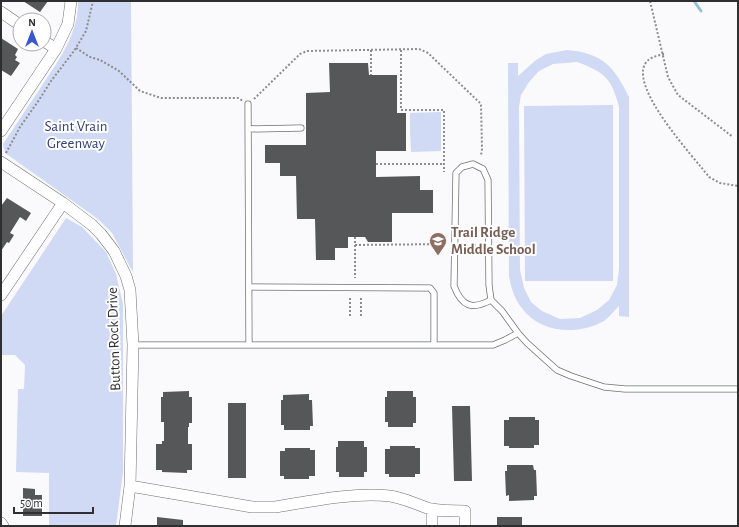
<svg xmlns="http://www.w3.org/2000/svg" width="739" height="527" viewBox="0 0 739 527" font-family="'Alegreya Sans',sans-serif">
  <rect width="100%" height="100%" fill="#fafafc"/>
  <path fill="#d0daf5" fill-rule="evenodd" d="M 78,1 L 131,1 L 133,272 L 112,233 L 98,219 L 5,153 L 3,144 C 16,125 28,106 41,87 C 58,61 79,34 78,1 Z
    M 567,50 C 602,53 614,66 629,97 L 629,317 L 619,316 L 619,306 C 614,311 609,317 604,321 C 577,336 539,333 521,307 C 514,298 511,287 509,276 L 508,63 L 518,63 L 518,76 L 536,60 L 546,54 ZM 577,62 C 604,72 612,78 619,107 L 619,269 L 617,285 L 609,300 L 597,310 L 580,318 L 560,319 L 542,311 L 531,302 L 524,288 L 520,270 L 519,107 L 521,95 L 529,82 L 539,71 L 553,64 Z
    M 613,105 L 613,281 L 525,281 L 524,106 Z
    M 441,112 L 441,151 L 411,152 L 410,132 L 429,132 L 410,132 L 410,113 Z
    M 66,218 L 82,227 L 106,252 L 116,274 L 123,304 L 123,472 L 116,526 L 49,526 L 49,473 L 16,472 L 18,389 L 24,389 L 25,365 L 15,355 L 1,355 L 1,316 Z"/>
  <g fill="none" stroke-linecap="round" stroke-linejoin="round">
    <path stroke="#95c1d6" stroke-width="3" d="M 694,1 L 701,11"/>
  </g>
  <path fill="#565758" d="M 23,1 L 48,1 L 40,12 Z
    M 1,38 L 18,49 L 15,55 L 17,57 L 15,60 L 20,63 L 11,76 L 1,70 Z
    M 329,63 L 368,63 L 369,75 L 397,75 L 397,113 L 406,113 L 406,151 L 376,151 L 376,177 L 420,176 L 420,190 L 433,190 L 433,213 L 392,213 L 392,242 L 368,242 L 365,237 L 348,237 L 348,248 L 335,248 L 335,260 L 316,260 L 315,219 L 297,219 L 296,176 L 280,176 L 280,163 L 265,163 L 265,145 L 306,145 L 306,93 L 330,92 Z
    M 7,198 L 31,213 L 26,221 L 20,217 L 10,233 L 14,235 L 9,243 L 7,242 L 1,251 L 1,206 Z
    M 189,391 L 189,397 L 192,397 L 192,423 L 189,423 L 189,427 L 188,427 L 188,444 L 192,444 L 192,470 L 187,470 L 187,473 L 162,472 L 162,470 L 156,470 L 156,444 L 162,444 L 162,441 L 164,441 L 164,422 L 161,422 L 161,397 L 163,397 L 163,392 Z
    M 387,391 L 413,391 L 413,397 L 416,397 L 416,423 L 413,423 L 413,427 L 388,427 L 388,422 L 385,422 L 385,397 L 387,397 Z
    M 309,394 L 309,400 L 312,400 L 313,426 L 310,426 L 310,430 L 284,430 L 284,425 L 281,425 L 281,400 L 283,400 L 283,395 Z
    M 228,403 L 246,403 L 246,478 L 228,478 Z
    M 452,406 L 470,406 L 472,481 L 454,481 Z
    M 509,417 L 535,417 L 535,420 L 539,420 L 539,445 L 534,445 L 534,448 L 509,448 L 509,446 L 504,446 L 504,420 L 509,420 Z
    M 338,441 L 364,441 L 364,447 L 367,447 L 367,472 L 364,472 L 364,477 L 339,477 L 339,472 L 336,472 L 336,447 L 338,447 Z
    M 390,446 L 415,446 L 415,448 L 420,448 L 420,474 L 415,474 L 415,477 L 389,477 L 389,474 L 385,474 L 385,449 L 390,449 Z
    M 285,448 L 310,448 L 310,450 L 315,450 L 315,476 L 309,476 L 309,479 L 284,479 L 284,476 L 280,476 L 280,451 L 285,451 Z
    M 507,465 L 533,465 L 534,470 L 536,470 L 537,496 L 534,496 L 534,500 L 509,501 L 509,495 L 506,496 L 505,471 L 507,471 Z
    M 23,488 L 35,489 L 35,495 L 42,495 L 42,516 L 23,516 Z
    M 157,517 L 183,520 L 183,526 L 157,526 Z
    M 497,517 L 522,517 L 522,526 L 497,526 Z"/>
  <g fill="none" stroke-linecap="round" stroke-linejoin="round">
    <defs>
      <path id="lane" d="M 248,104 L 249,345
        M 248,129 L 301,128
        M 249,287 L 430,288 L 434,293 L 434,345
        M 491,300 C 472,310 462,307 454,286 L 456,173 L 462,167 L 473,164 L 483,169 L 488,180 L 489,285 L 491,300 L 502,311 L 518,333 L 527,343 L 557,370 L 571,376 L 604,387 L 625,389 L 738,389
        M 133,345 L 493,345 L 505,340 L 518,333"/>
      <path id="street" d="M 1,12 L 20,25
        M 44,41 L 56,49
        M 1,131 L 56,49 L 68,24 L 71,1
        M 1,162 L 63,203 L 92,225 L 101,234 L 114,251 L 126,276 L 130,290 L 133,345 L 130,486 L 125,526
        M 1,295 L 63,203
        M 130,486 L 252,507 L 275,507 C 312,501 353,492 390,496 C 405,498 417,505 431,509 C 442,511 454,511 465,511 L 465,526
        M 432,509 L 432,526
        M 1,523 L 3,526"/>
    </defs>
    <use href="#lane" stroke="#6f7071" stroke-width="7"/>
    <use href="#street" stroke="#6f7071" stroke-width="12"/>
    <path stroke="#8d8d8e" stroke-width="2" stroke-dasharray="2 2" stroke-linecap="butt" d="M 650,1 L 668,77 L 678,95 L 733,137
      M 76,48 L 90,57 L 100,60 L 119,71 L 140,91 L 161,98 L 238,98 L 243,101
      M 371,50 L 371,75
      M 401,50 L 401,110 L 444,110 L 444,172
      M 664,54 C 657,56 649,57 645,64 C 631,90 693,156 709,177 L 720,183 L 738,186
      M 254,99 L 300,54 L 307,51 L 419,49 L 428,53 L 481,104 L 482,149 L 481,155
      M 6,153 L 20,127 L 39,100 L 51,81 L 74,51 L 86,31 L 93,1
      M 376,164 L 444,164
      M 355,237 L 355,278
      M 355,245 L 445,244
      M 462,245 L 479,245
      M 350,298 L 350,316
      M 361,298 L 361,316"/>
    <use href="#lane" stroke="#fff" stroke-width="5.5"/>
    <use href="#street" stroke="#fff" stroke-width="11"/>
  </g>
  <defs>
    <symbol id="school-pin" viewBox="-11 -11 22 30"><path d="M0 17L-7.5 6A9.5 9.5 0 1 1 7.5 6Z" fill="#8d6e63" stroke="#fff"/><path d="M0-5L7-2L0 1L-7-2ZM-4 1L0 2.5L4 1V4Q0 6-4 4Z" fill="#fff"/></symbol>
  </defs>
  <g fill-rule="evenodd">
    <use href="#school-pin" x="428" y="231" width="20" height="27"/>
  </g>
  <g text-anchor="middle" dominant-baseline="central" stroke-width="4" stroke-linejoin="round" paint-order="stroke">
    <g font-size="15" fill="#344273" stroke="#fff">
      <text x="76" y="126">Saint Vrain<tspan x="76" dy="17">Greenway</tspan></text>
    </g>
    <g font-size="15" font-weight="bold" fill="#785e54" stroke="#fff" text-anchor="start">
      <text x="451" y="232">Trail Ridge<tspan x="451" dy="17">Middle School</tspan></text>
    </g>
    <g font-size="15" fill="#2f2f30" stroke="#fff">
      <text transform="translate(114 339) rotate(-92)">Button Rock Drive</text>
    </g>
  </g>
  <rect width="739" height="527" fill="none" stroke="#2f2f30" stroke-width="4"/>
  <g transform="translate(32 32)"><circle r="19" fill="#ffffff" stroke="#acacac"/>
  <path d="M0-3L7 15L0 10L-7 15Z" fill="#3958ca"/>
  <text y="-6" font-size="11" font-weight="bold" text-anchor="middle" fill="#2f2f30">N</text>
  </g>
  <path d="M14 507v6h79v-6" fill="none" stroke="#2f2f30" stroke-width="2"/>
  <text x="20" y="507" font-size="12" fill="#2f2f30" stroke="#ffffff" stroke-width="3" paint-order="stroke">50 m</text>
</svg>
